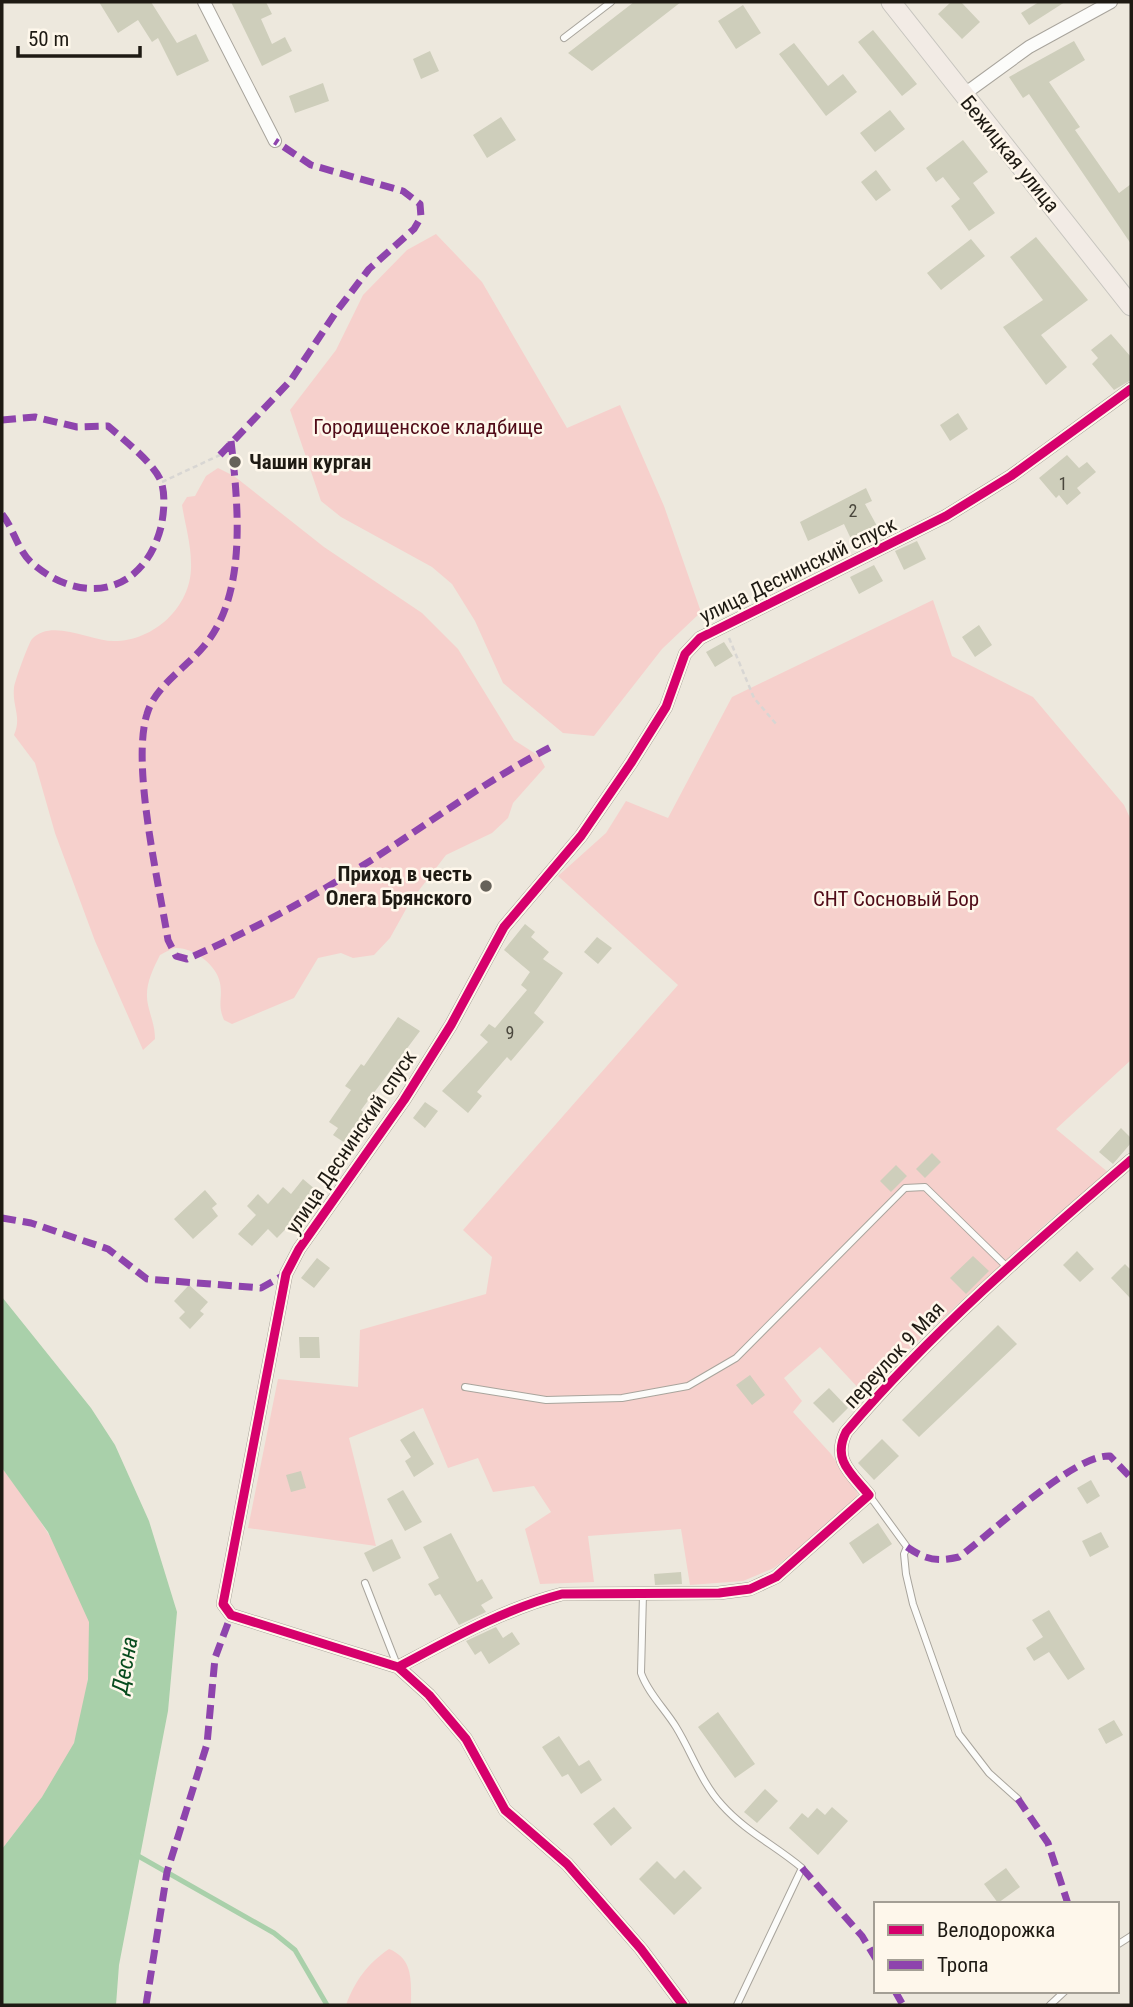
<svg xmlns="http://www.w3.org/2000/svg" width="1133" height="2007" viewBox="0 0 1133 2007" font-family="'Roboto Condensed',sans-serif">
  <rect width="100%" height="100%" fill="#ede8dd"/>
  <path fill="#f6d0cc" d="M 436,234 L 482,282 L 567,428 L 620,405 L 664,506 L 701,612 L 662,649 L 594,736 L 563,733 L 503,683 L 475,621 L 452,584 L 432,567 L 341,517 L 321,501 L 290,410 L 336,350 L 363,295 L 407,250 Z
    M 218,468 L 234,476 L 324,547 L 422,613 L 458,649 L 514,740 L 539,756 L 545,767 L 513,803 L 508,818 L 492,833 L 446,855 L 410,902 L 390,938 L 374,955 L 353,958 L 341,953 L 318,958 L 294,998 L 232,1024 L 224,1020 C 217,1004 223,998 220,983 C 217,965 193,947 175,948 C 170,949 164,953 160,955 C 152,971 144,987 148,1005 C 151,1018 155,1026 155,1039 L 143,1050 L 95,941 L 55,833 L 35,763 L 14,735 C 22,717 12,706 14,688 C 14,683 29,642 32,639 C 51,618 91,641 114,641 C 155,641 193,605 191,563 C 191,544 185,524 182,505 L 187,497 L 195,496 L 206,476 Z
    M 933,600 L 952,656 L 1033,697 L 1124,805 L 1131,820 L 1131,1060 L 1056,1129 L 1109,1173 L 1049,1221 L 862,1392 L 820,1347 L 784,1378 L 802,1401 L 793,1412 L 831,1454 L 858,1494 L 853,1506 L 774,1568 L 743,1581 L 690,1585 L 681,1529 L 588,1536 L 594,1582 L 540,1584 L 525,1529 L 551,1512 L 534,1486 L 493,1492 L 478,1458 L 448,1468 L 423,1408 L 349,1438 L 376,1546 L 248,1528 L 278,1379 L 358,1387 L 360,1330 L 486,1294 L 492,1257 L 463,1230 L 678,985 L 558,876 L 606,833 L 626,801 L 668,818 L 732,697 Z
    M 2,1468 C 33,1509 77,1570 89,1621 C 95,1648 84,1716 74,1743 C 58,1782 27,1816 2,1849 Z
    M 389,1949 C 414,1959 411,1982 411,2005 L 346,2005 C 355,1981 367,1964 389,1949 Z"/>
  <path fill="#a9d0aa" d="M 2,1297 L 91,1408 L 115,1445 L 149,1521 L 177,1612 L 168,1711 L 119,1965 L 116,2005 L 2,2005 L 2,1849 L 42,1797 L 74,1743 L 88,1679 L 89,1622 L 48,1532 L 2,1468 Z"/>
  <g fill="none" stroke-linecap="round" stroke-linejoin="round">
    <path stroke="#a9d0aa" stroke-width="5" d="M 133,1853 L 274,1933 L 295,1950 L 327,2005"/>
  </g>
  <path fill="#cecebb" d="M 99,2 L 151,2 L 177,43 L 196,34 L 209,61 L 177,76 L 158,38 L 152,42 L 138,20 L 118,33 Z
    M 231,2 L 266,2 L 272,14 L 261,19 L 272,44 L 285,37 L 292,51 L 262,66 Z
    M 634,2 L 681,2 L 592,71 L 568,53 Z
    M 951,2 L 961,2 L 980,22 L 962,39 L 938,14 Z
    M 1039,2 L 1065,2 L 1029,25 L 1021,13 Z
    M 743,5 L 761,33 L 736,49 L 718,21 Z
    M 873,30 L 917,84 L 902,96 L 858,42 Z
    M 1074,41 L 1085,60 L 1049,82 L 1080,127 L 1075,130 L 1119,193 L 1131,184 L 1131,244 L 1029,94 L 1023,98 L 1009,77 Z
    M 794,43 L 828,86 L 843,74 L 857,92 L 826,116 L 779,54 Z
    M 430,51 L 439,71 L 421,79 L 413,59 Z
    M 323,83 L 329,101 L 295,113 L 289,96 Z
    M 890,110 L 905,129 L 875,152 L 860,133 Z
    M 501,117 L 516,140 L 487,158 L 473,135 Z
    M 963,140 L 988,172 L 973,183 L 995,213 L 969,231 L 951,206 L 960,199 L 943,177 L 936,182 L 926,168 Z
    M 876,170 L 891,190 L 876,201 L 861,182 Z
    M 1036,237 L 1088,300 L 1041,335 L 1067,367 L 1046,385 L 1003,327 L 1043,300 L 1010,257 Z
    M 971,239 L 985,256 L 941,290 L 927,273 Z
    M 1111,334 L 1131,357 L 1131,380 L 1114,390 L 1092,364 L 1098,358 L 1091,350 Z
    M 958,413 L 968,429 L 950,441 L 940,425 Z
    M 1067,455 L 1079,468 L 1087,462 L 1096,472 L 1077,488 L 1081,493 L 1067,505 L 1059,495 L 1056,498 L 1039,478 Z
    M 866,488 L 872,501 L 865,504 L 877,526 L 851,539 L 844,524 L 808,541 L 800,522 Z
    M 917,541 L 926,559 L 904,570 L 895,551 Z
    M 874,565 L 883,581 L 859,594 L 850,577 Z
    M 979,625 L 992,645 L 975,657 L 962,637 Z
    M 724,642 L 733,656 L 715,667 L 706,652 Z
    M 525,924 L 535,932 L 531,937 L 549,952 L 543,959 L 563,973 L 534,1013 L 544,1022 L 511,1061 L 507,1057 L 477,1092 L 482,1096 L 468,1113 L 442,1091 L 488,1042 L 480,1035 L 489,1024 L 495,1028 L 527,990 L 521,985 L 530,972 L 504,950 Z
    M 597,937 L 612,948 L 598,964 L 584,952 Z
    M 398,1017 L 420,1031 L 361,1110 L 368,1116 L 348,1145 L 333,1135 L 338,1128 L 329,1122 L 351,1090 L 345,1086 L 361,1064 L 364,1066 Z
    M 425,1102 L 438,1111 L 425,1128 L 413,1118 Z
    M 1121,1128 L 1131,1138 L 1131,1143 L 1113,1164 L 1099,1152 Z
    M 932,1153 L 941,1162 L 925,1178 L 916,1169 Z
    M 896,1165 L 907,1176 L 891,1192 L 880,1181 Z
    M 303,1179 L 316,1190 L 300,1207 L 304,1210 L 277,1238 L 268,1229 L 252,1246 L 238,1234 L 256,1215 L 247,1206 L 258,1194 L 268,1204 L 283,1187 L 291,1194 Z
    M 205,1190 L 217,1204 L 212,1208 L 218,1216 L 193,1239 L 174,1219 Z
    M 1077,1251 L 1094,1269 L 1080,1282 L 1063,1265 Z
    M 973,1256 L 989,1271 L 966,1294 L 950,1278 Z
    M 317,1258 L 330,1268 L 314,1288 L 301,1278 Z
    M 1125,1264 L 1131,1270 L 1131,1299 L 1111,1278 Z
    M 189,1285 L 208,1302 L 200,1311 L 204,1314 L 190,1329 L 179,1318 L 185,1312 L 174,1301 Z
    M 998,1325 L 1017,1344 L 919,1437 L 902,1420 Z
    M 299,1337 L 319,1337 L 320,1358 L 300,1358 Z
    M 750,1375 L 765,1395 L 752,1405 L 736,1385 Z
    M 829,1388 L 848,1408 L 833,1423 L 813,1403 Z
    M 414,1431 L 434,1464 L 414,1477 L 405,1461 L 411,1457 L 400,1440 Z
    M 882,1439 L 899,1456 L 874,1480 L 858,1463 Z
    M 301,1471 L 306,1488 L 291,1492 L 286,1475 Z
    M 1091,1480 L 1100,1496 L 1087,1504 L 1077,1488 Z
    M 403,1490 L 422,1522 L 405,1531 L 387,1499 Z
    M 878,1523 L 892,1544 L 863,1564 L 849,1543 Z
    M 1101,1532 L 1109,1547 L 1090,1557 L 1082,1541 Z
    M 451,1533 L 477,1582 L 482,1579 L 493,1598 L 481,1605 L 486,1612 L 459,1625 L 440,1594 L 435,1596 L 428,1584 L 439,1578 L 423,1547 Z
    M 392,1539 L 401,1558 L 373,1572 L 364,1553 Z
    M 681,1572 L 682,1584 L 655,1585 L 654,1574 Z
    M 1049,1610 L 1085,1669 L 1068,1680 L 1049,1652 L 1034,1661 L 1026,1648 L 1043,1637 L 1032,1620 Z
    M 496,1627 L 503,1638 L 512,1632 L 520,1644 L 489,1664 L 481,1651 L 475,1655 L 466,1641 Z
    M 718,1712 L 755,1764 L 735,1778 L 698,1727 Z
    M 1114,1720 L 1123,1735 L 1106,1744 L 1098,1729 Z
    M 559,1736 L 579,1766 L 589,1760 L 602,1780 L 581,1794 L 568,1774 L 562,1777 L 542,1747 Z
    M 765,1789 L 778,1801 L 757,1823 L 744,1812 Z
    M 614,1807 L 632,1828 L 611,1846 L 593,1824 Z
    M 832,1807 L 848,1821 L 818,1855 L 789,1828 L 802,1813 L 808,1818 L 817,1808 L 825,1815 Z
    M 657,1861 L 675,1879 L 684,1870 L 702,1888 L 674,1915 L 639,1879 Z
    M 1006,1868 L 1020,1887 L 998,1903 L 984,1884 Z"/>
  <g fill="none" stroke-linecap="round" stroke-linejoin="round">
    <defs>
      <path id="lane" d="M 564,38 L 611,2
        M 465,1387 L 546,1400 L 622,1398 L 688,1386 L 736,1358 L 905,1188 L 925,1187 L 1007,1267
        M 869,1495 L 907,1547 L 904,1554 L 906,1574 L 913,1604 L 959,1734 L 989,1773 L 1018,1799
        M 365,1583 L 397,1665
        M 643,1594 L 641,1673 C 648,1693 665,1709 676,1727 C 692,1753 701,1782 722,1805 C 745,1831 776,1846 802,1868 L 737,2005
        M 1117,1945 L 1131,1936
        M 1050,2005 L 1065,1991"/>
      <path id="street" d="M 204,2 L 275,141
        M 963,95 L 1029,47 L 1111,2
        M 398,1667 C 451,1639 504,1609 562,1594 L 719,1593 L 750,1589 L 776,1577 L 869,1495 C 851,1473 832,1460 846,1432 C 932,1331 1031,1246 1131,1160
        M 683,2005 L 641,1949 L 567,1864 L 505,1810 L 466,1739 L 429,1695 L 398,1667 L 231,1615 L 223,1604 L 286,1274 L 299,1249 L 404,1100 L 451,1025 L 504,927 L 581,836 L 631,763 L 666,707 L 685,654 L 700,638 L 946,516 L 1011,476 L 1131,389"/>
      <path id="primary" d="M 891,2 L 1131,306"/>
    </defs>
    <use href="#lane" stroke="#a8a49c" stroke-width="8"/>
    <use href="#street" stroke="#a8a49c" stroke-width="14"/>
    <use href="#primary" stroke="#c7c5bf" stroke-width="21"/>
    <path stroke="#d8d6d3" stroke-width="2.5" stroke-dasharray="5 3.5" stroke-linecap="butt" d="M 162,482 L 220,455
      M 729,638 L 754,698 L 777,725"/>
    <use href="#lane" stroke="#fcfcfa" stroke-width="6"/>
    <use href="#street" stroke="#fcfcfa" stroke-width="12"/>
    <use href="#primary" stroke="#f2ebe5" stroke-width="19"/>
    <path stroke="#8e44ad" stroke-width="7" stroke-dasharray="14 7" stroke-linecap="butt" d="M 2,420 L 35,417 L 77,427 L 108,426 C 123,439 152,462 160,479 C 166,492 164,513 161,527 C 144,593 84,607 33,564 C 18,552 14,529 2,514
      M 231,441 C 238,504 248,594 204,646 C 186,668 155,686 147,714 C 131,765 159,884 168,940 L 176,956 L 187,959 C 251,931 311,898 370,861 C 432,821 490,778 555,745
      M 220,455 L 291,380 L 336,312 L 369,269 L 414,229 L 421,217 L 420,204 L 403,191 L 311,165 L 275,141
      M 2,1218 L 31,1223 L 108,1249 L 147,1279 L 261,1288 L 286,1274
      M 907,1547 C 926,1560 937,1562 959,1557 C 992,1533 1074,1454 1110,1456 L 1131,1478
      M 1018,1799 L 1048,1843 L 1068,1904
      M 802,1868 L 862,1936 L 876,1959
      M 895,1991 L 903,2005
      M 146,2005 L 167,1872 L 207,1744 L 215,1658 L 231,1615"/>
    <defs>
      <path id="cycleway" d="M 398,1667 C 451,1639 504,1609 562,1594 L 719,1593 L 750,1589 L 776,1577 L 869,1495 C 851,1473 832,1460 846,1432 C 932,1331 1031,1246 1131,1160
        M 683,2005 L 641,1949 L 567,1864 L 505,1810 L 466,1739 L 429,1695 L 398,1667 L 231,1615 L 223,1604 L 286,1274 L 299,1249 L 404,1100 L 451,1025 L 504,927 L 581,836 L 631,763 L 666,707 L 685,654 L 700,638 L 946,516 L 1011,476 L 1131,389"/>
    </defs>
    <use href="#cycleway" stroke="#fef7eb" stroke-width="13"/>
    <use href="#cycleway" stroke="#d6006c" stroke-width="9"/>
  </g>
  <g fill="#66625a" stroke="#fef7eb" stroke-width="2.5">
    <circle cx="235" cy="462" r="7"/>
    <circle cx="486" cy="886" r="7"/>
  </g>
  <g text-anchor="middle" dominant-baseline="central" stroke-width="5" stroke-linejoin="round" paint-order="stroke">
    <g font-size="18" fill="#4a473d">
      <text x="1063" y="483">1</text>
      <text x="853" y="510">2</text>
      <text x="510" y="1032">9</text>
    </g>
    <g font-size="21" fill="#1e1a13" stroke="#fef7eb">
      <text transform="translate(1010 154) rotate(51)">Бежицкая улица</text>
      <text transform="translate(798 570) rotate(-26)">улица Деснинский спуск</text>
      <text transform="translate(351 1142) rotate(-56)">улица Деснинский спуск</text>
      <text transform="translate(894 1355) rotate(-47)">переулок 9 Мая</text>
    </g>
    <g font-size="21" fill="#500b18" stroke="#fef7eb">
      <text x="428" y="427">Городищенское кладбище</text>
      <text x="896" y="899">СНТ Сосновый Бор</text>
    </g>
    <g font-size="21" font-weight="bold" fill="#1e1a13" stroke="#fef7eb" text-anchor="start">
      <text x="249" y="462">Чашин курган</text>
      <text x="472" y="874" text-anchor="end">Приход в честь<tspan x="472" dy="24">Олега Брянского</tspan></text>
    </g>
    <g font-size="23" font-style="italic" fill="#074b1d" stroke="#fef7eb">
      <text transform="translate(125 1665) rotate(-79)">Десна</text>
    </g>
  </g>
  <rect width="1133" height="2007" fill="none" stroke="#1e1a13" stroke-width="7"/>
  <rect x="874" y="1902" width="245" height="91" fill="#fef7eb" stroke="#a49f95" stroke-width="2"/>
  <rect x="888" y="1925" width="35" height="10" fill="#d6006c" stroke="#a49f95" stroke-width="2"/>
  <text x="937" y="1937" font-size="21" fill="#1e1a13">Велодорожка</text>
  <rect x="888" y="1960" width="35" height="10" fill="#8e44ad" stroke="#a49f95" stroke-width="2"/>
  <text x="937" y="1972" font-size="21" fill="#1e1a13">Тропа</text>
  <path d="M18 46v10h122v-10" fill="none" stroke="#1e1a13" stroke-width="3.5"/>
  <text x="28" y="46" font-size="21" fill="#1e1a13" stroke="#fef7eb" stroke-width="5" paint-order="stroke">50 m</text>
</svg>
